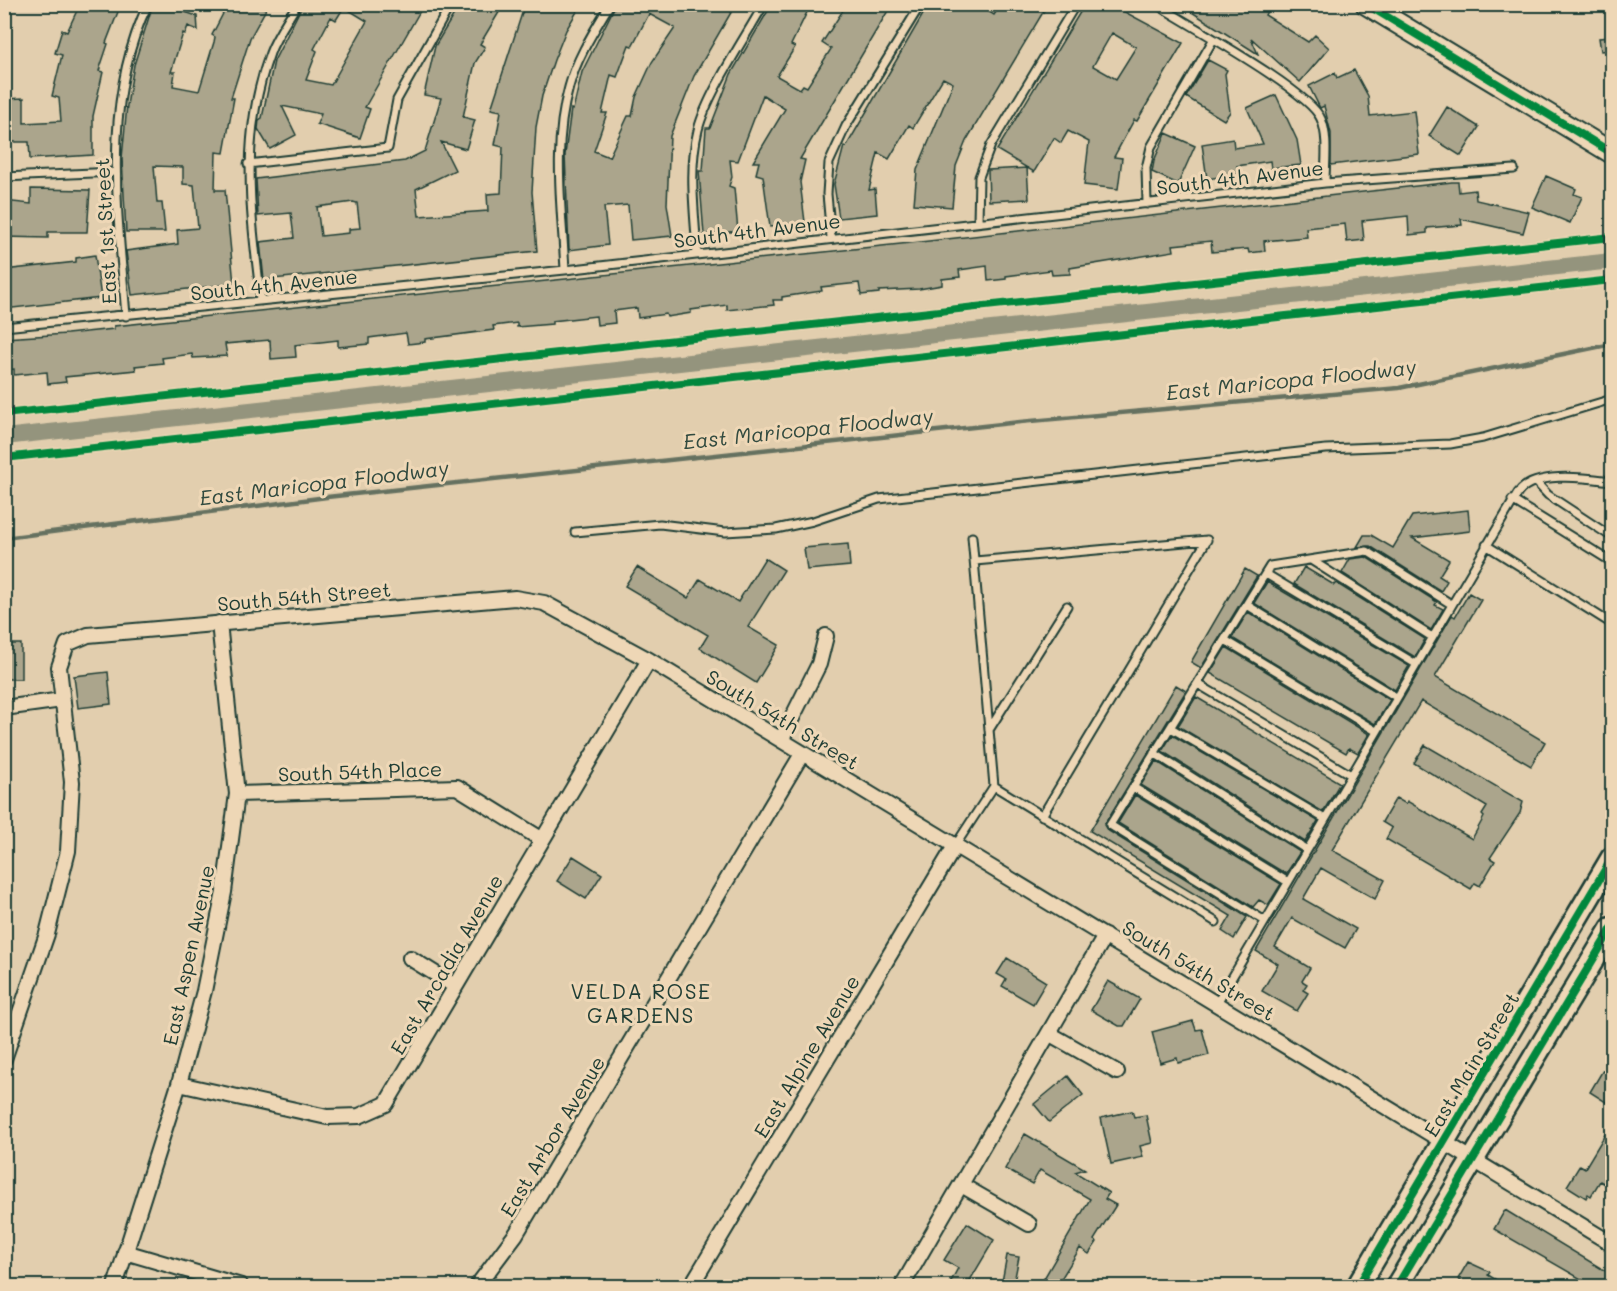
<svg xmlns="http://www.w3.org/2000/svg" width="1617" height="1291" viewBox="0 0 1617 1291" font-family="Mali,sans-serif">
  <rect width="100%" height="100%" fill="#e2ceae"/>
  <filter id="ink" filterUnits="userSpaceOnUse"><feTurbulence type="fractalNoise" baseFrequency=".0167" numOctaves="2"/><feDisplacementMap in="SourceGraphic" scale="12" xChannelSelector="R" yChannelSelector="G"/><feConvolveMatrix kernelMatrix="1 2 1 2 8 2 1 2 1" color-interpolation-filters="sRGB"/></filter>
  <g filter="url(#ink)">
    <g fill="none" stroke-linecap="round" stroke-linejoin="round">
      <path stroke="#657160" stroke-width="4.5" d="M 4,538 L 327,497 L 1020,422 L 1399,388 L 1612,344"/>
      <path stroke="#94947d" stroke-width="16" d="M 4,437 L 1612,261"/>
    </g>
    <path fill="#aba58c" stroke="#1f3d34" stroke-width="1.5" fill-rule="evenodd" d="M 80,4 L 121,4 L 106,43 L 108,44 L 99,71 L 103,72 L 93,116 L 93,155 L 30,159 L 29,142 L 4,142 L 4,99 L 24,98 L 24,123 L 61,121 L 59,98 L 52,96 L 62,55 L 55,53 L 62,30 L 67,32 Z
      M 153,4 L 189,4 L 185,12 L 197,16 L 198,30 L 188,26 L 185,34 L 183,33 L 171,72 L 175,72 L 173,86 L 199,91 L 214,42 L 215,37 L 212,35 L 228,4 L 256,4 L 266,9 L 250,38 L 231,98 L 234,98 L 224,153 L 216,152 L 215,190 L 225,190 L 234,284 L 132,295 L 126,251 L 178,244 L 177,230 L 198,228 L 194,185 L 183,184 L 183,167 L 154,166 L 157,203 L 162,203 L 165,232 L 126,232 L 122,158 L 127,105 L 134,65 Z
      M 303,4 L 424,4 L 365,107 L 370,109 L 360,138 L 317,124 L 321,114 L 282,106 L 296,135 L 270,149 L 258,129 L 259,120 L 262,118 L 274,61 ZM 344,7 L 367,21 L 331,85 L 306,80 L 317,51 L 314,49 L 331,17 L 336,20 Z
      M 460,4 L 504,4 L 480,44 L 485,47 L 475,63 L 463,117 L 475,120 L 466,149 L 441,142 L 455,170 L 416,189 L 419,216 L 488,211 L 487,194 L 501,193 L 503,147 L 495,145 L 501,111 L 491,109 L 525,4 L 570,4 L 578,10 L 566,30 L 554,60 L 542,96 L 536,127 L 532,192 L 537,251 L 264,280 L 260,242 L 294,238 L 291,213 L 258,216 L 256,179 L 405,161 L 425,151 L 441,98 L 424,95 L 435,46 ZM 353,202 L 357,203 L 360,228 L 349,229 L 349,233 L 321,236 L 317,207 Z
      M 616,4 L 692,4 L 702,10 L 705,4 L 736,4 L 694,76 L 670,136 L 667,204 L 672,236 L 631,240 L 628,205 L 604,207 L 608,245 L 569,250 L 565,155 L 571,109 L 573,110 L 582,72 ZM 649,14 L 675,28 L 652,62 L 636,97 L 632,116 L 628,116 L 609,157 L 594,151 L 607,113 L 602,113 L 611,75 L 617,77 L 629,45 L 632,46 Z
      M 772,4 L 811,4 L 791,45 L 795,47 L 777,76 L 800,89 L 803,85 L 807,87 L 831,49 L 822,43 L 847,4 L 892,4 L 800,159 L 805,160 L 800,182 L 805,222 L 770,227 L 763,176 L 756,174 L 759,162 L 753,162 L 785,109 L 763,95 L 738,161 L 730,160 L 732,177 L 729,186 L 734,188 L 738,231 L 704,235 L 699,171 L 703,171 L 706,128 L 710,128 L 731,74 Z
      M 929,4 L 977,4 L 994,15 L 1000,6 L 1011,12 L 1016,4 L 1048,4 L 966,141 L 956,166 L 952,207 L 914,204 L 917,170 L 953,83 L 943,78 L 913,128 L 909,125 L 889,159 L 878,153 L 869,190 L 875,189 L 877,214 L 839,218 L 834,184 L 844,146 L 846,147 Z
      M 1085,4 L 1110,4 L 1183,43 L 1137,121 L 1134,120 L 1114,157 L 1122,158 L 1118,189 L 1084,185 L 1089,142 L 1068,131 L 1061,143 L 1054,138 L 1034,172 L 997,150 ZM 1112,33 L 1136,47 L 1116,79 L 1093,66 Z
      M 1179,4 L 1271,4 L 1265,15 L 1308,42 L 1315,35 L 1329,48 L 1300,82 L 1251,38 L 1258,54 Z
      M 1612,37 L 1612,50 L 1601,51 L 1599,38 Z
      M 1208,60 L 1227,70 L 1225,74 L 1230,112 L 1224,120 L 1186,97 Z
      M 1354,70 L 1368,96 L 1370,116 L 1414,111 L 1419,154 L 1331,165 L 1331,133 L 1324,106 L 1320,108 L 1309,86 L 1335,73 L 1337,78 Z
      M 1276,95 L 1297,140 L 1301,165 L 1271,168 L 1270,161 L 1237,166 L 1238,174 L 1207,179 L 1202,144 L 1233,139 L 1234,148 L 1263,144 L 1247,108 Z
      M 1447,107 L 1479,127 L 1461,156 L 1429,136 Z
      M 1166,133 L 1195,146 L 1178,184 L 1152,172 L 1154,161 Z
      M 1027,168 L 1029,199 L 989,201 L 988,170 Z
      M 1546,176 L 1576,189 L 1574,194 L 1582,197 L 1570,223 L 1532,207 Z
      M 1452,182 L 1458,182 L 1459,192 L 1475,190 L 1476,200 L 1529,212 L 1523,233 L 1461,219 L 1462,225 L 1427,228 L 1427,233 L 1409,235 L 1408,216 L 1362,221 L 1364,240 L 1347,242 L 1345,224 L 1306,228 L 1307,237 L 1264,241 L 1265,251 L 1249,253 L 1248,249 L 1212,252 L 1211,241 L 1173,245 L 1174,251 L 1070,268 L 1070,274 L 1052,275 L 1051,270 L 1006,276 L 1006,279 L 988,281 L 987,266 L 959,270 L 960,277 L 942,279 L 942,285 L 919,289 L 879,291 L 879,293 L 861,295 L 859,283 L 821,287 L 822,291 L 782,297 L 782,300 L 773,300 L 774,305 L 727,310 L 727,305 L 691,310 L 691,313 L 667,317 L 666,314 L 638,318 L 637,308 L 614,311 L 615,323 L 597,325 L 596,316 L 552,321 L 552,324 L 517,327 L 517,323 L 493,326 L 494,330 L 425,339 L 425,342 L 408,344 L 406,333 L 369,338 L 369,344 L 338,347 L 338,340 L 295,345 L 296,357 L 271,359 L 270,340 L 225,344 L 227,356 L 193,358 L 192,354 L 162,358 L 163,363 L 135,366 L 136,370 L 65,377 L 66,382 L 48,384 L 47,372 L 14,375 L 14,369 L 4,370 L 4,338 L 67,334 L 114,329 L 114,326 L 920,242 Z
      M 31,189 L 90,190 L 87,232 L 48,232 L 48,238 L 4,237 L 4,201 L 31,204 Z
      M 95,255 L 101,298 L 4,309 L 4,270 L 76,262 L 76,258 Z
      M 1468,510 L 1470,531 L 1412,538 L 1449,560 L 1439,576 L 1447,581 L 1441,591 L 1370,546 L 1357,547 L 1364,535 L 1371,535 L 1393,548 L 1412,516 Z
      M 848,544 L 850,566 L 807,570 L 804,548 Z
      M 1366,557 L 1437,602 L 1435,605 L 1443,609 L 1431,630 L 1342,573 L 1350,559 Z
      M 765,558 L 784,570 L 748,627 L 779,645 L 756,683 L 700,648 L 708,635 L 625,586 L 637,567 L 688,598 L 700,579 L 738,602 Z
      M 1304,567 L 1334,585 L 1336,583 L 1425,639 L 1415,657 L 1294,584 Z
      M 1245,569 L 1257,576 L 1201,668 L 1191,662 Z
      M 1267,582 L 1409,666 L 1395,690 L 1254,603 Z
      M 1469,593 L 1481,600 L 1435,677 L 1545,742 L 1531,766 L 1421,701 L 1332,850 L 1385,880 L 1375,899 L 1321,868 L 1303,899 L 1356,929 L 1345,948 L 1292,918 L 1275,947 L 1310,968 L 1302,981 L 1307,984 L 1303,990 L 1308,993 L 1297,1011 L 1262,991 L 1278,964 L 1256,951 L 1452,615 L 1455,617 Z
      M 1248,612 L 1390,700 L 1375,724 L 1232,638 Z
      M 4,644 L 21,644 L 21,679 L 4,679 Z
      M 1226,647 L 1369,734 L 1358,753 L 1349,748 L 1346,753 L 1210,673 Z
      M 108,672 L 111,704 L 78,708 L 74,676 Z
      M 1176,685 L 1186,691 L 1104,825 L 1107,830 L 1247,917 L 1234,939 L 1222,931 L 1231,916 L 1090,831 Z
      M 1196,697 L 1340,783 L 1323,812 L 1178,726 Z
      M 1172,735 L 1318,821 L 1305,842 L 1162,751 Z
      M 1425,745 L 1523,802 L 1520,813 L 1490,858 L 1495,861 L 1480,886 L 1475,883 L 1471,889 L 1386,839 L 1392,828 L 1382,822 L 1396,798 L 1406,804 L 1407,801 L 1472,839 L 1484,817 L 1482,815 L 1487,807 L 1414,763 Z
      M 1156,761 L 1300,852 L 1286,874 L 1141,785 Z
      M 1135,795 L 1281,884 L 1268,905 L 1259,900 L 1253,907 L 1118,823 Z
      M 573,856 L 602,874 L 586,899 L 557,881 Z
      M 1007,958 L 1046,982 L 1033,1004 L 1002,986 L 1006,979 L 997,974 Z
      M 1108,981 L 1140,999 L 1124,1026 L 1119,1026 L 1091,1010 Z
      M 1193,1021 L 1196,1030 L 1202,1029 L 1209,1055 L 1178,1063 L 1177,1058 L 1160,1063 L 1152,1032 Z
      M 1603,1070 L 1612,1076 L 1612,1106 L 1590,1092 Z
      M 1068,1076 L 1083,1095 L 1049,1122 L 1034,1104 Z
      M 1132,1111 L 1134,1117 L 1146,1115 L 1152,1143 L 1140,1146 L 1143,1157 L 1111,1164 L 1101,1118 Z
      M 1612,1123 L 1612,1188 L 1600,1181 L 1591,1196 L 1588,1194 L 1586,1198 L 1567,1186 L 1580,1165 L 1585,1168 Z
      M 1025,1134 L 1085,1169 L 1075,1172 L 1109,1193 L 1105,1199 L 1116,1205 L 1094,1240 L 1097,1242 L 1089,1254 L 1080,1248 L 1056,1287 L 1039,1287 L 1090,1199 L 1040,1170 L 1032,1184 L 1005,1169 Z
      M 1505,1210 L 1612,1275 L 1612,1287 L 1595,1287 L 1494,1229 Z
      M 967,1223 L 994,1240 L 966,1287 L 948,1287 L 958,1268 L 944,1260 Z
      M 1007,1255 L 1019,1257 L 1013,1287 L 1001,1287 Z
      M 1468,1262 L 1490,1272 L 1488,1275 L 1508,1287 L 1470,1287 L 1458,1279 Z"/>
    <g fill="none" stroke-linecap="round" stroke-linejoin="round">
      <defs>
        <path id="service" d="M 1156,4 C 1187,24 1310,91 1321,119 C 1329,137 1325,163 1325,183
          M 248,164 L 388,148 L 397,100 L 451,4
          M 4,177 L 115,172
          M 1147,204 L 1146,168 L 1151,147 L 1213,40
          M 978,221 L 979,177 L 991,145 L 1076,4
          M 831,238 L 827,194 L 829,163 L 846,126 L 921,4
          M 697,254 C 695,213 688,171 698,130 C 707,94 745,38 764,4
          M 565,270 C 562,210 552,146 569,87 C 577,57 594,31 610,4
          M 261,301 C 251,214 239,138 270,53 C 276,36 288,20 297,4
          M 126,316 C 118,212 101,102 148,4
          M 4,327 L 565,270 L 1325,183 L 1514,169
          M 1536,482 L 1548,495 L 1612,537
          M 1512,500 L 1612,562
          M 575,532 L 660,524 L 725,532 L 776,529 L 813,521 L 879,499 L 1326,449 L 1450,444 L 1483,438 L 1612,399
          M 1486,545 L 1612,624
          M 1311,560 L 1432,637
          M 975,561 L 1207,540
          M 1266,574 L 1416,664
          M 1247,605 L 1396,697
          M 1225,640 L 1376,731
          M 1198,684 L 1351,775
          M 1171,728 L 1325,819
          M 989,730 L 1067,606
          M 1154,753 L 1307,850
          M 994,786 L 1216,922
          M 1133,787 L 1288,882
          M 1042,816 L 1207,540
          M 955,846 L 994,786 L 972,537
          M 1265,921 L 1110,825 L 1270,566 L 1367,551 L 1451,604
          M 1217,1003 L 1518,493 C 1535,470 1587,478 1612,481"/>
        <path id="minor" d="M 4,708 L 62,700
          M 781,740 L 819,664 L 826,636
          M 237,794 L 457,787 L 541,839
          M 410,958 L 455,986
          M 1050,1034 L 1117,1072
          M 4,1059 L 47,934 L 68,851 L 72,782 L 59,667 L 67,644 L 88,635 L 515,598 L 544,603 L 649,660 L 1612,1244
          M 179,1084 L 327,1117 L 359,1116 L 386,1104 L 649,660
          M 963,1186 L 1029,1224
          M 125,1252 L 241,1286
          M 115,1286 L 179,1084 L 204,991 L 224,892 L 237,794 L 219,623
          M 477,1286 L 516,1234 L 802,754
          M 691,1286 L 955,846
          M 902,1286 L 1105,936"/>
        <path id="secondary" d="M 1366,4 L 1612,153"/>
        <path id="primary" d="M 1358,1286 L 1612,858
          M 1397,1286 L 1612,928"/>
      </defs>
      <use href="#service" stroke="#1f3d34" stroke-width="11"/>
      <use href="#minor" stroke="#1f3d34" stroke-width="18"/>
      <use href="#secondary" stroke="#1f3d34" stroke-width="24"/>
      <use href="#primary" stroke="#1f3d34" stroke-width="26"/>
      <use href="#service" stroke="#eed7b6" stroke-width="7"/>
      <use href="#minor" stroke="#eed7b6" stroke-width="14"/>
      <use href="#secondary" stroke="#eed7b6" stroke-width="20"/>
      <use href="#primary" stroke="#eed7b6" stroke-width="21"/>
      <defs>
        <path id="cycleway" d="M 1366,4 L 1612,153
          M 4,414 L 1612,237
          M 4,458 L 1612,280
          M 1358,1286 L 1612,858
          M 1397,1286 L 1612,928"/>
      </defs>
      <use href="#cycleway" stroke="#eed7b6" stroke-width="11"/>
      <use href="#cycleway" stroke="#00873e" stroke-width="8"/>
    </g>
  </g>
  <g text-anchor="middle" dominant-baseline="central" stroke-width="6" stroke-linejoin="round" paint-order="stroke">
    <g font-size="20" fill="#1f3d34" stroke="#eed7b6">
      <text transform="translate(1240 177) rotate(-7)">South 4th Avenue</text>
      <text transform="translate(757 230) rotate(-7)">South 4th Avenue</text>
      <text transform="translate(105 231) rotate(-93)">East 1st Street</text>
      <text transform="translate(274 284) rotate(-6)">South 4th Avenue</text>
      <text transform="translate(304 596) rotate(-5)">South 54th Street</text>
      <text transform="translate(783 719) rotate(31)">South 54th Street</text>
      <text transform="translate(360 771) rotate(-2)">South 54th Place</text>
      <text transform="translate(188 955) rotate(-78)">East Aspen Avenue</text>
      <text transform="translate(446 964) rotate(-60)">East Arcadia Avenue</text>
      <text transform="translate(1199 970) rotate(31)">South 54th Street</text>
      <text transform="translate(806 1056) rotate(-59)">East Alpine Avenue</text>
      <text transform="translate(1471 1064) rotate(-59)">East Main Street</text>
      <text transform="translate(552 1136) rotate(-59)">East Arbor Avenue</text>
    </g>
    <g font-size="21" font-style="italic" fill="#314a3f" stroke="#eed7b6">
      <text transform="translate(1291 379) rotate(-6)">East Maricopa Floodway</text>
      <text transform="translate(808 428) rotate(-6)">East Maricopa Floodway</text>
      <text transform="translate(324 482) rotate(-7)">East Maricopa Floodway</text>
    </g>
    <g font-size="21" letter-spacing="1.5" fill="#1f3d34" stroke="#eed7b6">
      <text x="641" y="990">VELDA ROSE<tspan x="641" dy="24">GARDENS</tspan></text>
    </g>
  </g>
  <rect width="1617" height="1291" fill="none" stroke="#eed7b6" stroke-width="24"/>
  <rect x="12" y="12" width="1593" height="1267" fill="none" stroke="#1f3d34" stroke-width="2" filter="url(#ink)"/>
</svg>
